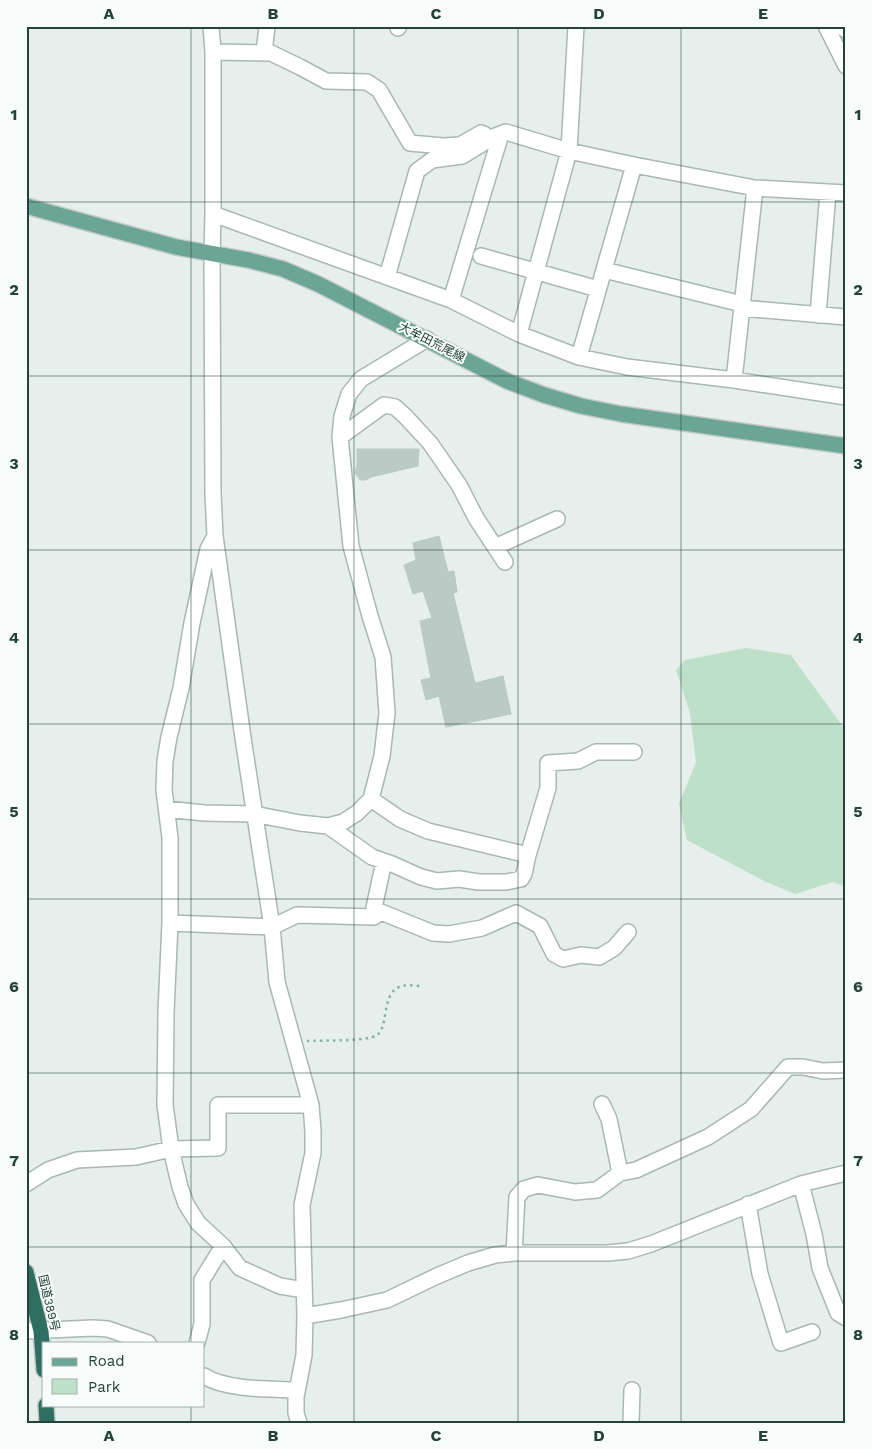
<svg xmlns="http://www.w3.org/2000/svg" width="872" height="1449" viewBox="0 0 872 1449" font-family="'Work Sans','Noto Sans JP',sans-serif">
  <rect width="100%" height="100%" fill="#e6efeb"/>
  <path fill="#bfe0c8" d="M 746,648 L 791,655 L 846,731 L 846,887 L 833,882 L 795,894 L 766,882 L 687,840 L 679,804 L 696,762 L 690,713 L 676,670 L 685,660 Z"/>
  <path fill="#bbcac4" stroke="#b8c9c2" d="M 357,449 L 419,449 L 418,466 L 371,477 L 366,480 L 360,480 L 355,473 L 357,465 Z
    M 439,536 L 448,572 L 454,571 L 457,592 L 453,593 L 475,683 L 503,676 L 511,714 L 446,727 L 439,696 L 426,700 L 421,680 L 431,678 L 420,621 L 432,618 L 423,591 L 413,594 L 404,565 L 416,560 L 413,543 Z"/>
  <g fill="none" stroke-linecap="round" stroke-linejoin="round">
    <defs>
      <path id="minor" d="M 211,26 L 213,52 L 213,214 L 212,254 L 213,493 L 215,536 L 243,738 L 272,927 L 277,982 L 311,1105 L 313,1131 L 313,1153 L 302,1205 L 305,1316 L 304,1355 L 296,1397 L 296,1413 L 299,1423
        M 826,26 L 846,66
        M 840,26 L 846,30
        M 398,28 L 399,26
        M 213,52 L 271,53 L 300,67 L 326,81 L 367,82 L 379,90 L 410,143 L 443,146 L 460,145 L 481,133 L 484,134
        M 264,53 L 267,26
        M 213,214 L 451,300 L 519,334 L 579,357 L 627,367 L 734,380 L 846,397
        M 481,256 L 598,289
        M 604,270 L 742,304
        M 387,277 L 417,171 L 432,160 L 462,156 L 493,137 L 506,132 L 569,151 L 634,165 L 755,188 L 846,193
        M 451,300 L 501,134
        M 742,308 L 846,317
        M 818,315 L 828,192
        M 519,334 L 569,151 L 576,26
        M 579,357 L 634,165
        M 734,380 L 755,188
        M 340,437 L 384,405 L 395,407 L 405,416 L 430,443 L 459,485 L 476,518 L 505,562
        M 215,536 L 208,549 L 192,623 L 181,688 L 169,737 L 165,761 L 164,790 L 170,838 L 170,923 L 166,1012 L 165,1105 L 171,1149 L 180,1187 L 186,1204 L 198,1223 L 223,1246 L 240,1268 L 280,1286 L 304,1290
        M 495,547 L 557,519
        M 371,799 L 400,819 L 428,831 L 528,855
        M 167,809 L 204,813 L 254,814 L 300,823 L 328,826 L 343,822 L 357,813 L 371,799 L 382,756 L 387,713 L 383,657 L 370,616 L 351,546 L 340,437 L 342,416 L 349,394 L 361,379 L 427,339
        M 328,826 L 372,857 L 392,864 L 421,877 L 437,881 L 459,879 L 479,882 L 506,882 L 521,879 L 524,874 L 528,855 L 548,788 L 548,763 L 578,761 L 596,752 L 634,752
        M 372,917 L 384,861
        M 170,923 L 272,927 L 297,915 L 374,917 L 381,912 L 433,933 L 449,934 L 482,928 L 516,913 L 540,926 L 554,954 L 563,959 L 581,955 L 599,957 L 614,948 L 628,932
        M 602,1104 L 609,1119 L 620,1173
        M 26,1184 L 48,1170 L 77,1160 L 136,1157 L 171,1149 L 218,1148 L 218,1105 L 311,1105
        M 801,1184 L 814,1234 L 820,1268 L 838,1313 L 846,1318
        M 748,1204 L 760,1274 L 781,1343 L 812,1332
        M 514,1253 L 517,1197 L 524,1189 L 538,1185 L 575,1192 L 597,1190 L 620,1173 L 636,1170 L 708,1137 L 751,1109 L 788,1067 L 803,1067 L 823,1071 L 846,1070
        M 305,1316 L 341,1310 L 387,1300 L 437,1276 L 468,1263 L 495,1255 L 514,1253 L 608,1253 L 628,1251 L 651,1244 L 801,1184 L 846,1173
        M 26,1331 L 93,1328 L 108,1329 L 148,1343
        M 197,1343 L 202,1324 L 202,1280 L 223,1246
        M 204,1376 C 226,1390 270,1389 297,1390
        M 631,1423 L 632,1390"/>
      <path id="major" d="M 26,206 L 176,247 L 248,260 L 283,269 L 318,284 L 507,381 L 544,395 L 581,406 L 621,414 L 846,446"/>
      <path id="highway" d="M 26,1272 L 41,1331 L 44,1370
        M 46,1405 L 47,1423"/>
    </defs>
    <use href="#minor" stroke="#a8b8b2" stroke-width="18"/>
    <use href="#major" stroke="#c2cac8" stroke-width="18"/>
    <use href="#highway" stroke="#c2cac8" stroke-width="18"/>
    <path stroke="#86b3a5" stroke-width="2.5" stroke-dasharray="2.5 4" stroke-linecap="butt" d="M 307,1041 C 322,1040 366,1042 377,1035 C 389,1027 381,995 399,987 C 405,984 415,986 422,986"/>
    <use href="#minor" stroke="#fff" stroke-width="15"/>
    <use href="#major" stroke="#6aa596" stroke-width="15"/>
    <use href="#highway" stroke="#2f6f62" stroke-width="15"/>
  </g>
  <path fill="none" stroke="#24423a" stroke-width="1" stroke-opacity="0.55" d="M 191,26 L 191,1343M 354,26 L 354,1423M 518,26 L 518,1423M 681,26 L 681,1423M 26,202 L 846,202M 26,376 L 846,376M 26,550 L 846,550M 26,724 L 846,724M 26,899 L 846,899M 26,1073 L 846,1073M 26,1247 L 846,1247M 191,1405 L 191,1423"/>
  <g text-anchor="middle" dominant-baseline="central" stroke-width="4" stroke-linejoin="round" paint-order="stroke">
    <g font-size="12" fill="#24423a" stroke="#f7fbf9">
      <text transform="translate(432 342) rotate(27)">大牟田荒尾線</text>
      <text transform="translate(49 1303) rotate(77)">国道389号</text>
    </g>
  </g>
  <rect width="872" height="1449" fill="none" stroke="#f7fbf9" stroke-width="55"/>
  <rect x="42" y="1342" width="162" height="65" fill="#f7fbf9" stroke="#a3b1ad"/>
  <rect x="52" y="1358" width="25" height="8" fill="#6aa596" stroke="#a3b1ad"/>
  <text x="88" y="1366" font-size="15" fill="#24423a">Road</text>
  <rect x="52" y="1379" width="25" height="15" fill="#bfe0c8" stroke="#a3b1ad"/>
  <text x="88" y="1392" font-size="15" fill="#24423a">Park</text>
  <rect x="28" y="28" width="816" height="1394" fill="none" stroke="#24423a" stroke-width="2"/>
  <g font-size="16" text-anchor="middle" font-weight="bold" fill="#24423a">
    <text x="109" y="19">A</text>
    <text x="273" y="19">B</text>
    <text x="436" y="19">C</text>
    <text x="599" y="19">D</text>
    <text x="763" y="19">E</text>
    <text x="14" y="120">1</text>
    <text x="858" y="120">1</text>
    <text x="14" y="295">2</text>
    <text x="858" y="295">2</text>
    <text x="14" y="469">3</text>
    <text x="858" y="469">3</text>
    <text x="14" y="643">4</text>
    <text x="858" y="643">4</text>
    <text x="14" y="817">5</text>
    <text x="858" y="817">5</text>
    <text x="14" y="992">6</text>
    <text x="858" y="992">6</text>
    <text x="14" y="1166">7</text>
    <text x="858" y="1166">7</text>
    <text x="14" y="1340">8</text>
    <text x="858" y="1340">8</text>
    <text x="109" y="1441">A</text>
    <text x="273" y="1441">B</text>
    <text x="436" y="1441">C</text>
    <text x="599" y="1441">D</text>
    <text x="763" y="1441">E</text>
  </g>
</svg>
